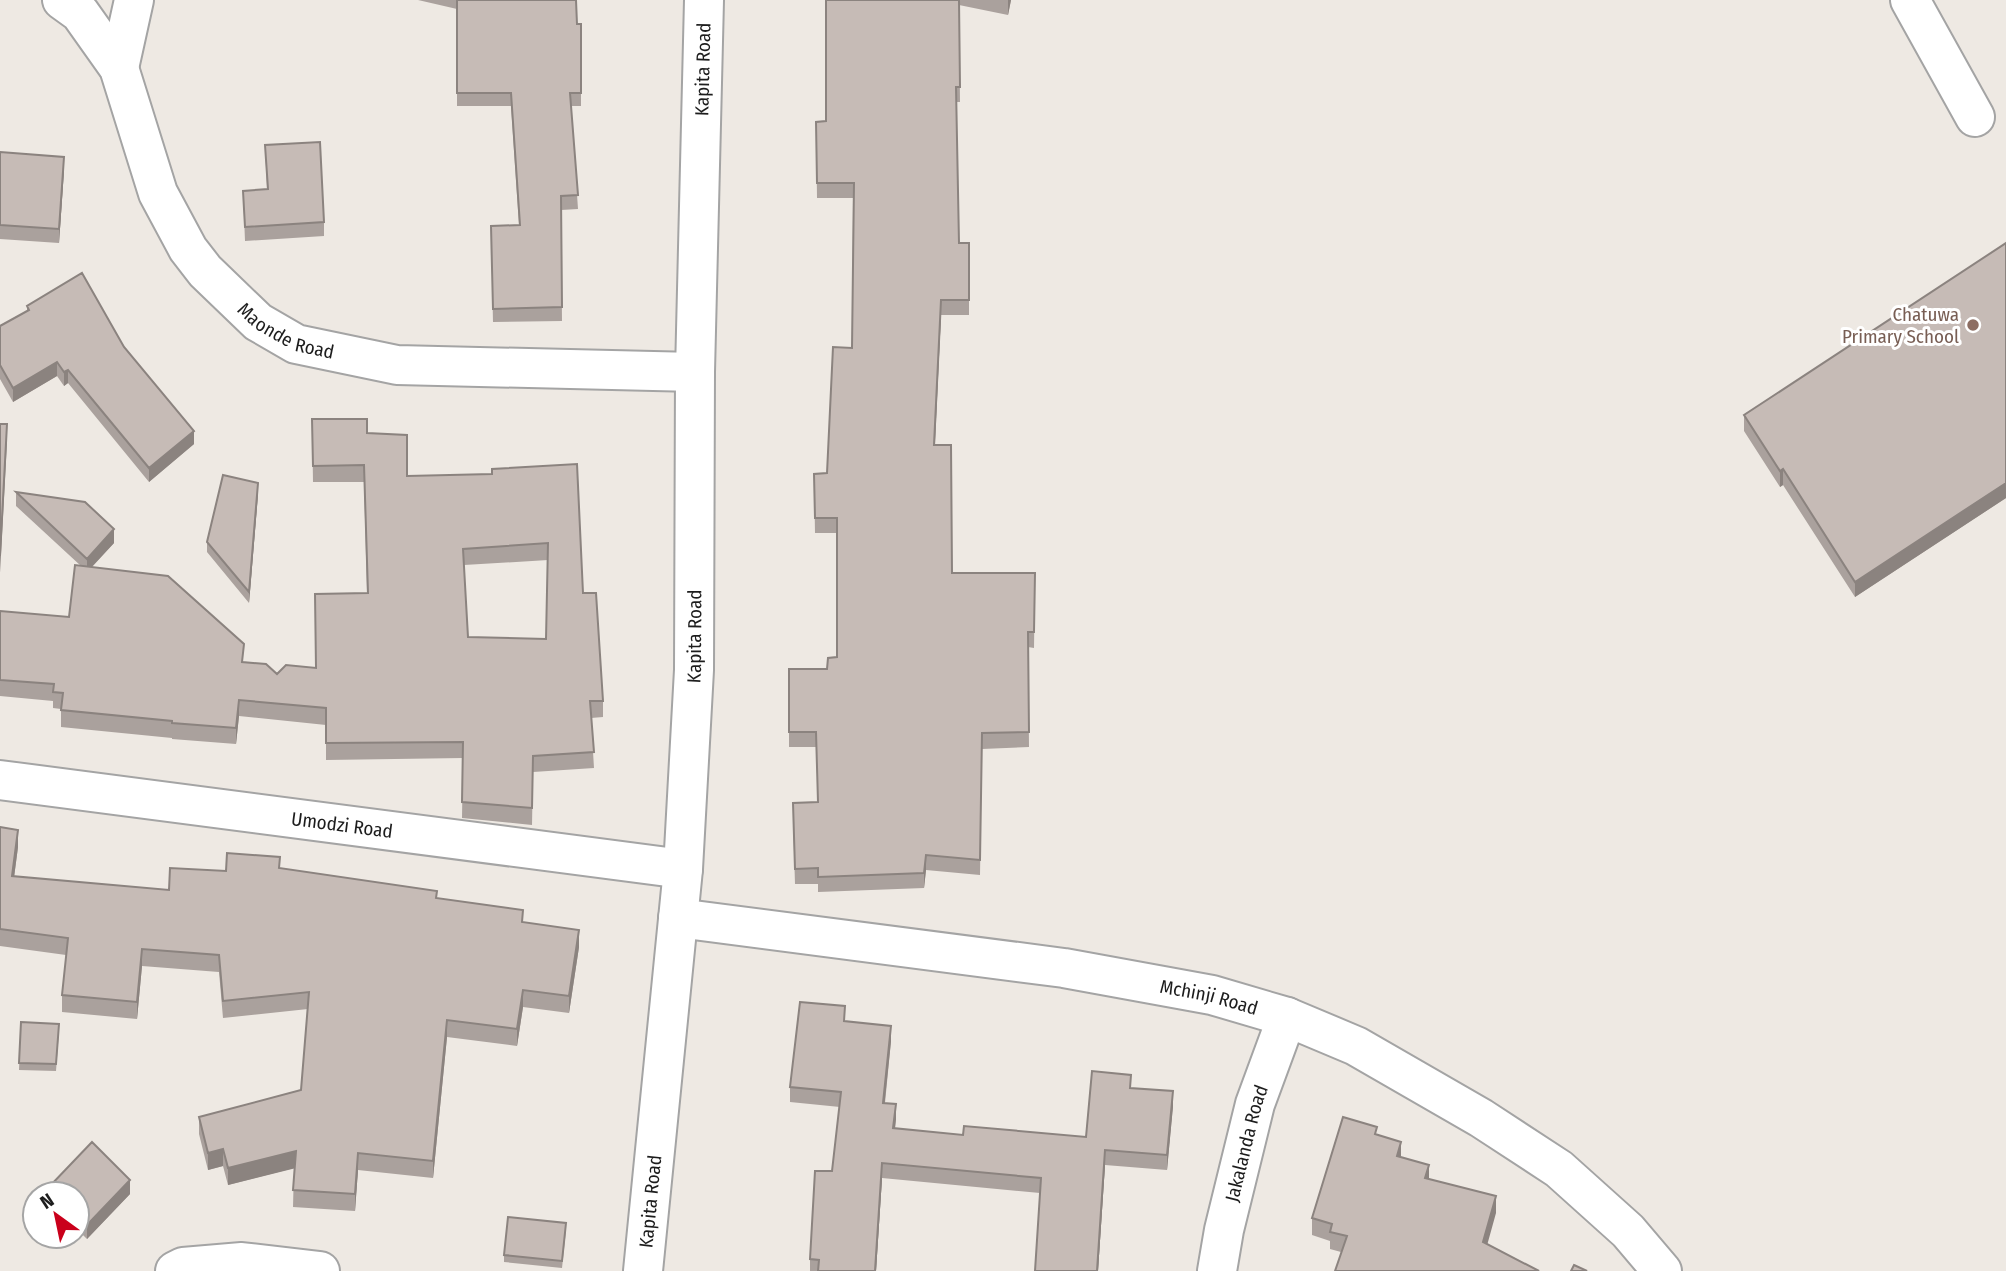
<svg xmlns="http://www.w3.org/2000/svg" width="2006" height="1271" viewBox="0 0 2006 1271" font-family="'Fira Sans Condensed',sans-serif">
  <rect width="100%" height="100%" fill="#eee9e3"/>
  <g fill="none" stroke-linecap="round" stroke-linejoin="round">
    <defs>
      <g id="minor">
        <path id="s1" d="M 62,0 L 80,13 L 119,68 L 158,193 L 188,249 L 205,271 L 258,322 L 296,344 L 397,365 L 695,372"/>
        <path d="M 1910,0 L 1975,117"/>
        <path d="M 119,68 L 134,0"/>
        <path id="s2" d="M 0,780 L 683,869"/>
        <path id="s3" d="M 678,918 L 1064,968 L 1212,995 L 1287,1017 L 1356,1046 L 1481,1118 L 1559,1169 L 1628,1231 L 1662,1271"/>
        <path d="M 175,1271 L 183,1267 L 242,1262 L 320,1271"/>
        <path id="s4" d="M 643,1271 L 683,869 L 694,670 L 695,372 L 704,0"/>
        <path id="s5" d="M 1217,1271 L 1224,1230 L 1255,1104 L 1287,1017"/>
      </g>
    </defs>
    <use href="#minor" stroke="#a4a4a4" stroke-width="42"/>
    <use href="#minor" stroke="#fff" stroke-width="38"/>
  </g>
  <path fill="#aaa19d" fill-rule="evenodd" d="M 418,0 L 576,0 L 577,24 L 581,24 L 581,106 L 571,106 L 578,209 L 561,210 L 562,321 L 493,322 L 491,226 L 519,225 L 511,106 L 457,106 L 457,9 Z
    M 826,0 L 1011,0 L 1008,15 L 959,5 L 960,102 L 956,102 L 959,243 L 969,243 L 969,315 L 941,315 L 935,445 L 952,573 L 1035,573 L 1034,648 L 1028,647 L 1029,747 L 982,749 L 980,875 L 926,870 L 924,888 L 818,892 L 818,884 L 795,884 L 793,819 L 818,802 L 816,747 L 789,747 L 789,669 L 827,669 L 837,657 L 837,533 L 815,533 L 814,474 L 827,473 L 852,348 L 853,198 L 817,198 L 816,122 L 826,121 Z
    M 265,145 L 324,222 L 324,236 L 245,241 L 243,191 L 267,189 Z
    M 0,152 L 64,170 L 59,243 L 0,239 Z
    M 2006,243 L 2006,498 L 1855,597 L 1783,485 L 1780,487 L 1744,431 L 1744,415 Z
    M 27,306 L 124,347 L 194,444 L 149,482 L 68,383 L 64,386 L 57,376 L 13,402 L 0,379 L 0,326 L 27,311 Z
    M 312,419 L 367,433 L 407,476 L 492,474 L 577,464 L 583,593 L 603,701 L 603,717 L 591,718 L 594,768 L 533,772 L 532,825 L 462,818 L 463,758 L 326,760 L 326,725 L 239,716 L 236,744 L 172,739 L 172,738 L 61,727 L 61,709 L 53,708 L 53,701 L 0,696 L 0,611 L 69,617 L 81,566 L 16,506 L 16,492 L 114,543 L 92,567 L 244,662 L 277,674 L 316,668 L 367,593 L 364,482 L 313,482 ZM 548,560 L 546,639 L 468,637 L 464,565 Z
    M 258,494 L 249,603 L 207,552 L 207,542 Z
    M 0,827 L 18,847 L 14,877 L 169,890 L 226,871 L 280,868 L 437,898 L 523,922 L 579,947 L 569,1013 L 523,1007 L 517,1046 L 447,1037 L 433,1178 L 358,1170 L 355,1211 L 293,1207 L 294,1168 L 228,1185 L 223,1166 L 208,1170 L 199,1134 L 199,1117 L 301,1090 L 308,1009 L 223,1018 L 219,972 L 142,966 L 137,1019 L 62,1012 L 62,995 L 66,955 L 0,946 Z
    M 845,1021 L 891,1041 L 885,1103 L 896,1119 L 895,1129 L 963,1135 L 1086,1137 L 1131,1088 L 1173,1106 L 1167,1170 L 1105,1165 L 1098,1271 L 1035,1271 L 1040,1193 L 882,1178 L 876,1271 L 810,1271 L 810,1259 L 832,1171 L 840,1107 L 790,1102 L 790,1087 Z
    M 21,1022 L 59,1031 L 56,1071 L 19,1070 Z
    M 1377,1135 L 1401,1157 L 1429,1180 L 1496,1213 L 1341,1252 L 1330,1249 L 1330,1241 L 1312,1235 L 1312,1218 Z
    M 48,1188 L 130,1194 L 87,1239 L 77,1229 L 77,1194 L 48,1194 Z
    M 566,1230 L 562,1268 L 504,1262 L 504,1255 Z"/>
  <path fill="#8b837f" d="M 1008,0 L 1011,0 L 1008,15 Z
    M 64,157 L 64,170 L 59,243 L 59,229 Z
    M 941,300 L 941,315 L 934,460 L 934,445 Z
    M 57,362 L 57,376 L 13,402 L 13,388 Z
    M 68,370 L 68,383 L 64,386 L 64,372 Z
    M 7,424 L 7,441 L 0,573 L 0,556 Z
    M 194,431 L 194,444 L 149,482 L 149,468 Z
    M 1783,469 L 1783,485 L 1780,487 L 1780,471 Z
    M 258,483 L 258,494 L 249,603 L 249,592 Z
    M 2006,483 L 2006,498 L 1855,597 L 1855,582 Z
    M 114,529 L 114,543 L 87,572 L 87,559 Z
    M 239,700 L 239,716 L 236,744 L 236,728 Z
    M 18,830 L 18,847 L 12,893 L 12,876 Z
    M 926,855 L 926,870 L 924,888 L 924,873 Z
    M 579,930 L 579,947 L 569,1013 L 569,996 Z
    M 142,949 L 142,966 L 137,1019 L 137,1002 Z
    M 523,990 L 523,1007 L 517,1046 L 517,1029 Z
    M 447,1020 L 447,1037 L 433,1178 L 433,1161 Z
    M 891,1026 L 891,1041 L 883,1118 L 883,1103 Z
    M 1173,1091 L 1173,1106 L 1167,1170 L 1167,1155 Z
    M 896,1104 L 896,1119 L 893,1143 L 893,1128 Z
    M 1401,1142 L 1401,1160 L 1397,1156 Z
    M 223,1149 L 223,1166 L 208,1170 L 208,1153 Z
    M 1105,1150 L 1105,1165 L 1098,1271 L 1097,1271 Z
    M 296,1151 L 296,1168 L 228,1185 L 228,1168 Z
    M 358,1153 L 358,1170 L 355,1211 L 355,1194 Z
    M 882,1163 L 882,1178 L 876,1271 L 875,1271 Z
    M 1429,1165 L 1429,1182 L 1425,1178 Z
    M 130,1180 L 130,1194 L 87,1239 L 87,1225 Z
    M 1496,1196 L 1496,1213 L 1483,1260 L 1483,1242 Z"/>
  <path fill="#c6bbb6" stroke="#8b837f" stroke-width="2" fill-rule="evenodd" d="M 457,0 L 576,0 L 577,24 L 581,24 L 581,93 L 570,93 L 578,195 L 561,196 L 562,307 L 493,309 L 491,226 L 520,225 L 511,93 L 457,93 Z
    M 826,0 L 959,0 L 960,87 L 956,87 L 959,243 L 969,243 L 969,300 L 941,300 L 934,445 L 951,445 L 952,573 L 1035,573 L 1034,632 L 1028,632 L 1029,732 L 982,733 L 980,860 L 926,855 L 924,873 L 818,877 L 818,868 L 795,869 L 793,803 L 818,802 L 816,732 L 789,732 L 789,669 L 827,669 L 828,658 L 837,657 L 837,518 L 815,518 L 814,474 L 827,473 L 833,347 L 852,348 L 854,183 L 817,183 L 816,122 L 826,121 Z
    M 320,142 L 324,222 L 245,227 L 243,191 L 268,189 L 265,145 Z
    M 0,152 L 64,157 L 59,229 L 0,225 Z
    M 2006,243 L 2006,483 L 1855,582 L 1783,469 L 1780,471 L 1744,415 Z
    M 82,273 L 124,347 L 194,431 L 149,468 L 68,370 L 64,372 L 57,362 L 13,388 L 0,365 L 0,326 L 29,310 L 27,306 Z
    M 312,419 L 367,419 L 367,433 L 407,435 L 407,476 L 492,474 L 492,469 L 577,464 L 583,593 L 596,593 L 603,701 L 590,701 L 594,752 L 533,756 L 532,808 L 462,802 L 463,742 L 326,743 L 326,708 L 239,700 L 236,728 L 172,723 L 172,721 L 61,710 L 63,693 L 53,692 L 54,684 L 0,680 L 0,611 L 69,617 L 75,565 L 168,576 L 244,644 L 242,662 L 266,664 L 277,674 L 286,665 L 316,668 L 315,594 L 368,593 L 364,465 L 313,466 ZM 548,543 L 546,639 L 468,637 L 463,549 Z
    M 0,424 L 7,424 L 0,556 Z
    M 223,475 L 258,483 L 249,592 L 207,542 Z
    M 16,492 L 85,502 L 114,529 L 87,559 Z
    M 0,827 L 18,830 L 12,876 L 169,890 L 170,868 L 226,871 L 227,853 L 280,857 L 279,868 L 437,891 L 436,898 L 523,910 L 522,922 L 579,930 L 569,996 L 523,990 L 517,1029 L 447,1020 L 433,1161 L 358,1153 L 355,1194 L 293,1190 L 296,1151 L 228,1168 L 223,1149 L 208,1153 L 199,1117 L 301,1090 L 309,992 L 223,1001 L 219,955 L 142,949 L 137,1002 L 62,995 L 68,938 L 0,929 Z
    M 800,1002 L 845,1006 L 844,1021 L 891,1026 L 883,1103 L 896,1104 L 893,1128 L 963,1135 L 964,1126 L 1086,1137 L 1092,1071 L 1131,1075 L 1130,1088 L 1173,1091 L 1167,1155 L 1105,1150 L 1097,1271 L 1035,1271 L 1041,1178 L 882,1163 L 875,1271 L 818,1271 L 819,1260 L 810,1259 L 815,1171 L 832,1171 L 841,1092 L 790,1087 Z
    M 21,1022 L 59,1024 L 56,1064 L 19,1063 Z
    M 1343,1117 L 1377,1127 L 1375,1134 L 1401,1142 L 1397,1156 L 1429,1165 L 1425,1178 L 1496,1196 L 1483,1242 L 1539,1271 L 1335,1271 L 1347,1236 L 1330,1232 L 1332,1224 L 1312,1218 Z
    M 92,1142 L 130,1180 L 87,1225 L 77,1215 L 77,1194 L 54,1194 L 48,1188 Z
    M 508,1217 L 566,1223 L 562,1261 L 504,1255 Z
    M 1574,1265 L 1587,1271 L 1571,1271 Z"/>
  <circle fill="#8d6e63" stroke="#fff" stroke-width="2.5" cx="1973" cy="325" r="7"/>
  <g text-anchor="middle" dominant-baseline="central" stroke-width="6" stroke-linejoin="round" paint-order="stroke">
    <g font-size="19" fill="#1d1d1d" stroke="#fff">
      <text stroke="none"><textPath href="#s4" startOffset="1204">Kapita Road</textPath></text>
      <text stroke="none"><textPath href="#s1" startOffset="415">Maonde Road</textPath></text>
      <text stroke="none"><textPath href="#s4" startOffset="637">Kapita Road</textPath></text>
      <text stroke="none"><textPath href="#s2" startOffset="345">Umodzi Road</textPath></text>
      <text stroke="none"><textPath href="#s3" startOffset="537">Mchinji Road</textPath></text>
      <text stroke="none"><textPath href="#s5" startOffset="131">Jakalanda Road</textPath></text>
      <text stroke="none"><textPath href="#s4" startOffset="70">Kapita Road</textPath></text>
    </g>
    <g font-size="19" fill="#785e54" stroke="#fff" text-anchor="end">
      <text x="1959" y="314">Chatuwa<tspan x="1959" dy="22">Primary School</tspan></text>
    </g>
  </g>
  <g transform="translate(56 1215) rotate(327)"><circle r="33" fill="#ffffff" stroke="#a5a5a5" stroke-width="2"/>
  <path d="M0-5L12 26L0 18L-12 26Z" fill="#ca001b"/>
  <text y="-10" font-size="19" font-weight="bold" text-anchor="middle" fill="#1d1d1d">N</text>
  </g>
</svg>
